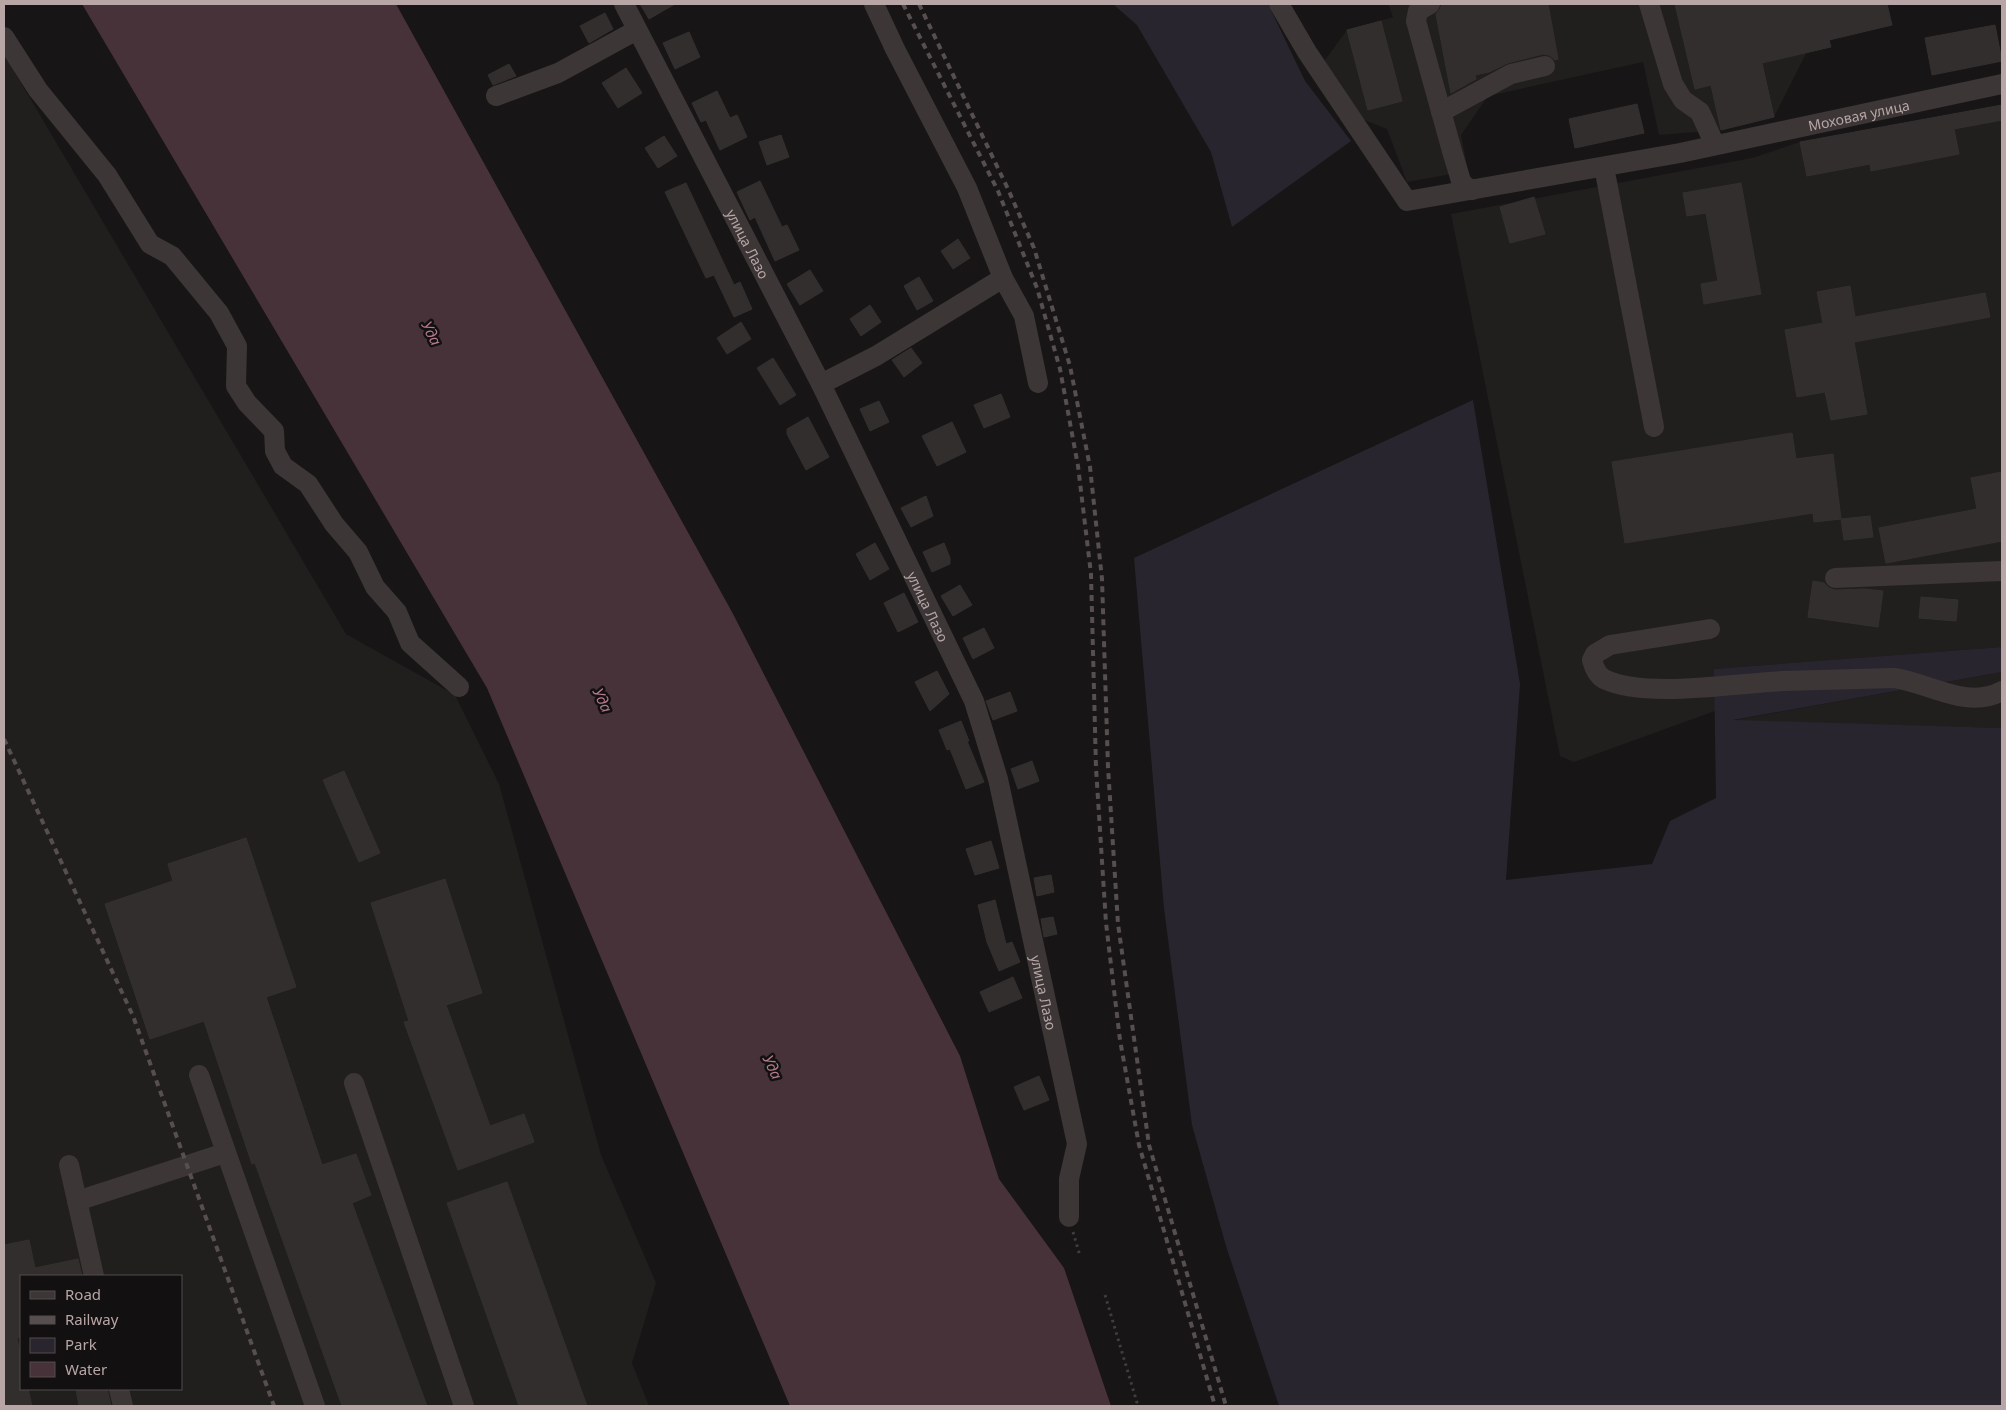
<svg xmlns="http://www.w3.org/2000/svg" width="2006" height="1410" viewBox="0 0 2006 1410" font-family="'Noto Sans',sans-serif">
  <rect width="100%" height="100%" fill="#171515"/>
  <path fill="#211f1e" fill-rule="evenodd" d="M 1388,4 L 1831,4 L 1774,117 L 1721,130 L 1659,135 L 1643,62 L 1488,96 L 1461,135 L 1468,171 L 1407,182 L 1387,129 L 1339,110 L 1325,60 L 1347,30 L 1393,17 Z
    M 4,54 L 346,634 L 455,695 L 499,784 L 601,1155 L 656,1283 L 632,1363 L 649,1406 L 4,1406 ZM 21,1276 L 181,1276 L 181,1389 L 21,1389 Z
    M 2002,105 L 2002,647 L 1715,669 L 1715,711 L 1574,762 L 1560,756 L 1451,214 L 1752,158 L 1800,142 Z
    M 2002,672 L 2002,728 L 1730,721 Z"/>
  <path fill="#29252f" d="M 1113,4 L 1268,4 L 1305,81 L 1351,141 L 1232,227 L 1211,152 L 1137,25 Z
    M 1473,400 L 1520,684 L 1506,880 L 1652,864 L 1670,821 L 1716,798 L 1714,669 L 2002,647 L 2002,672 L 1733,720 L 2002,728 L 2002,1406 L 1279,1406 L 1226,1246 L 1192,1125 L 1164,908 L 1134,558 Z"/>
  <path fill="#473239" d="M 82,4 L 396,4 L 732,612 L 960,1056 L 999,1179 L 1064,1268 L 1111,1406 L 790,1406 L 487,688 Z"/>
  <path fill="#312e2d" stroke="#33302f" d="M 640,4 L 675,4 L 649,19 Z
    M 1442,4 L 1548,4 L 1558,59 L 1555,60 L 1549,55 L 1543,54 L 1508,63 L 1489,72 L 1475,75 L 1476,79 L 1451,93 L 1436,14 L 1440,9 Z
    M 1675,4 L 1887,4 L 1892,25 L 1829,40 L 1831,47 L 1762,63 L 1774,117 L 1721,130 L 1711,85 L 1695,89 Z
    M 605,13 L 613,29 L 589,43 L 580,26 Z
    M 1381,21 L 1402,101 L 1368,110 L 1347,30 Z
    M 1995,25 L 2002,61 L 1932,75 L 1925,38 Z
    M 689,32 L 700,57 L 675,69 L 663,43 Z
    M 509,64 L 516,76 L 493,85 L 488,75 Z
    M 626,68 L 642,93 L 618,108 L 602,83 Z
    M 717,91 L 730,118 L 737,115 L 747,137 L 720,150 L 706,120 L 701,122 L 692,103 Z
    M 1637,104 L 1644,133 L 1575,148 L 1569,119 Z
    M 2002,105 L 2002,120 L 1954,129 L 1959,154 L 1871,171 L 1870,164 L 1807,176 L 1800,142 Z
    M 781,135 L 789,157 L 767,165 L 759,142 Z
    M 664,136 L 677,156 L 658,168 L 645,148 Z
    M 760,181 L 782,227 L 787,225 L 799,250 L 775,261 L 755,217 L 750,220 L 737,192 Z
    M 686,183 L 734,285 L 740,282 L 752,309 L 734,317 L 714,275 L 706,278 L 665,192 Z
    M 1741,183 L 1761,294 L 1704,304 L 1701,284 L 1718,281 L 1706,213 L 1687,216 L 1683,193 Z
    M 1534,197 L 1545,234 L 1510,243 L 1500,207 Z
    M 958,239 L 970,258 L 953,269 L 941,251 Z
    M 810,270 L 823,291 L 800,305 L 787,284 Z
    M 919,277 L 933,301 L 917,310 L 904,286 Z
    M 1850,286 L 1855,317 L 1985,293 L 1990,317 L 1854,342 L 1867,414 L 1831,420 L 1825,392 L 1797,397 L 1785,330 L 1823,323 L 1817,292 Z
    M 870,305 L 881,322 L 861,336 L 850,319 Z
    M 741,322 L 751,339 L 727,354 L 717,338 Z
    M 911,348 L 922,363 L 904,377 L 892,360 Z
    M 773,358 L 796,395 L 780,405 L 757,368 Z
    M 1001,394 L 1010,417 L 984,428 L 974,405 Z
    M 879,401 L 889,422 L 870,431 L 860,409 Z
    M 808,417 L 829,457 L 806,470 L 787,434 L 787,429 Z
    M 952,422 L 966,452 L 937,466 L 922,436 Z
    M 1792,433 L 1796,459 L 1833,454 L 1841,519 L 1814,522 L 1813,513 L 1625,543 L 1612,462 Z
    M 2002,472 L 2002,541 L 1886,563 L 1879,528 L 1977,509 L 1971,478 Z
    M 926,496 L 933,516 L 911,527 L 901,508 Z
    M 1870,516 L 1873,537 L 1844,540 L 1841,519 Z
    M 875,543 L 889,569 L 870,580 L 856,554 Z
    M 944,543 L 950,558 L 950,564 L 932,572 L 923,552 Z
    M 1813,581 L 1824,583 L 1829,588 L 1835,590 L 1864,589 L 1883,591 L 1878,627 L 1808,617 Z
    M 960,585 L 972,605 L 953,616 L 941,596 Z
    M 904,593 L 918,622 L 898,632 L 884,603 Z
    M 1921,597 L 1958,600 L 1956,621 L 1919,618 Z
    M 984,628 L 994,648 L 973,659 L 963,638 Z
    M 937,671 L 949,694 L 930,711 L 915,682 Z
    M 1010,692 L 1017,711 L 993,720 L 986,701 Z
    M 961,721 L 969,741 L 967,741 L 984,782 L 966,789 L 950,749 L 947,750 L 939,730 Z
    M 1032,761 L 1039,781 L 1018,789 L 1011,769 Z
    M 344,771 L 380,853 L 359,862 L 323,780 Z
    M 246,838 L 296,987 L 266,997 L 322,1165 L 356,1154 L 371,1195 L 352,1203 L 427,1406 L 342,1406 L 255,1163 L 252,1164 L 204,1021 L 150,1039 L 105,904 L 173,881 L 168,864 Z
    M 991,841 L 999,868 L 975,875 L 966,849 Z
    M 1051,875 L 1054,892 L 1037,896 L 1034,878 Z
    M 445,879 L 482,993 L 446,1005 L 490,1126 L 524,1114 L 534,1142 L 458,1170 L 404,1022 L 409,1021 L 371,903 Z
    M 995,900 L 1006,944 L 1012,942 L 1020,962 L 999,971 L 987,942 L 978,905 Z
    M 1053,917 L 1057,934 L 1044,937 L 1041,919 Z
    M 1013,977 L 1022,998 L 989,1012 L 980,992 Z
    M 1039,1076 L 1049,1100 L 1024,1110 L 1014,1087 Z
    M 507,1182 L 587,1406 L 519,1406 L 447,1203 Z
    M 29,1240 L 35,1268 L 78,1259 L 82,1276 L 21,1276 L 21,1337 L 17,1338 L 21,1358 L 21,1389 L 28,1389 L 32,1406 L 4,1406 L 4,1245 Z
    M 76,1389 L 107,1389 L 111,1406 L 79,1406 Z"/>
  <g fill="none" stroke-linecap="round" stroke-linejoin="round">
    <path stroke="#433c3c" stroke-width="3" stroke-dasharray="2.5 4" stroke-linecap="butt" d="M 1073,1232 L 1080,1256
      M 1105,1295 L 1138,1406"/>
    <g stroke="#3c3636" stroke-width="20">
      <path id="s1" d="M 624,4 L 821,384 L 974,701 L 998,779 L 1077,1144 L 1069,1179 L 1069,1217"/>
      <path d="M 874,4 L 895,49 L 967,188 L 1003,278 L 1024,316 L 1038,383"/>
      <path id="s2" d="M 1279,4 L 1307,52 L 1407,201 L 1680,153 L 2002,84"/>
      <path d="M 1430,4 L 1418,11 L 1416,21 L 1452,151 L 1461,181 L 1465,186 L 1472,190"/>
      <path d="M 1649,4 L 1673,84 L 1683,100 L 1700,112 L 1715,145"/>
      <path d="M 4,37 L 38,90 L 107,175 L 150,244 L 172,256 L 219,313 L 237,346 L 236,386 L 247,403 L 274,431 L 275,451 L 283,466 L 308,484 L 334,524 L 358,552 L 375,587 L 397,612 L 410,643 L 459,687"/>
      <path d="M 496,96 L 558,73 L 637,30"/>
      <path d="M 1441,112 L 1511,74 L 1545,66"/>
      <path d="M 1604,167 L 1654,427"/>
      <path d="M 821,384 L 876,356 L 1003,278"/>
      <path d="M 1835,578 L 2002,571"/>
      <path d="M 1710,629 L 1610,645 L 1595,654 L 1592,660 C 1594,668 1597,675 1604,679 C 1645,699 1736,683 1783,681 C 1820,680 1857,679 1894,678 C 1930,683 1967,710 2002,691"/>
      <path d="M 199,1075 L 315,1406"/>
      <path d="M 354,1083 L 464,1406"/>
      <path d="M 69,1165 L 94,1276"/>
      <path d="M 77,1201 L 225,1153"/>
      <path d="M 119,1389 L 123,1406"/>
    </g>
    <path stroke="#574f4f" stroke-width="4" stroke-dasharray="6 5" stroke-linecap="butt" d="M 903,4 L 998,191 L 1037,288 L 1060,369 L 1078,466 L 1091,574 L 1096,768 L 1106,923 L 1120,1040 L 1139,1145 L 1215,1406
      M 919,4 L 1008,189 L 1034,248 L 1070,366 L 1090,467 L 1102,579 L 1108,767 L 1118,924 L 1149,1145 L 1226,1406
      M 4,739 L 133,1016 L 274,1406"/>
  </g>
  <g text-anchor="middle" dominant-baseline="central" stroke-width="5" stroke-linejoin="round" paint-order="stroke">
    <g font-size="14" fill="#b8a6a7" stroke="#121010">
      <text stroke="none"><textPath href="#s2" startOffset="695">Моховая улица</textPath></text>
      <text stroke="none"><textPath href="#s1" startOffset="270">улица Лазо</textPath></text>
      <text stroke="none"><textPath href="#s1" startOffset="675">улица Лазо</textPath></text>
      <text stroke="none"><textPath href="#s1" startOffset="1080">улица Лазо</textPath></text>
    </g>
    <g font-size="15" font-style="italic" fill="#b57b8c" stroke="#121010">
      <text transform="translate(432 333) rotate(62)">Уда</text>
      <text transform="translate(603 700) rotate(65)">Уда</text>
      <text transform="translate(773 1067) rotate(65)">Уда</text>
    </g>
  </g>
  <rect width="2006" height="1410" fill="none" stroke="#b8a6a7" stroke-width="10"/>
  <rect x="20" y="1275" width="162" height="115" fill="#121010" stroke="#544c4c"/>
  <rect x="30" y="1291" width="25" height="8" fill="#3c3636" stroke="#544c4c"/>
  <text x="65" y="1300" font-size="15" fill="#b8a6a7">Road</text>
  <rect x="30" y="1316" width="25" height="8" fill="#574f4f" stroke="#544c4c"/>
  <text x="65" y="1325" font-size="15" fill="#b8a6a7">Railway</text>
  <rect x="30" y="1338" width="25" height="15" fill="#29252f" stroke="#544c4c"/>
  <text x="65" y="1350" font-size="15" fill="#b8a6a7">Park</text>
  <rect x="30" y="1362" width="25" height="15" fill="#473239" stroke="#544c4c"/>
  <text x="65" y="1375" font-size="15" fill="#b8a6a7">Water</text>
</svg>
